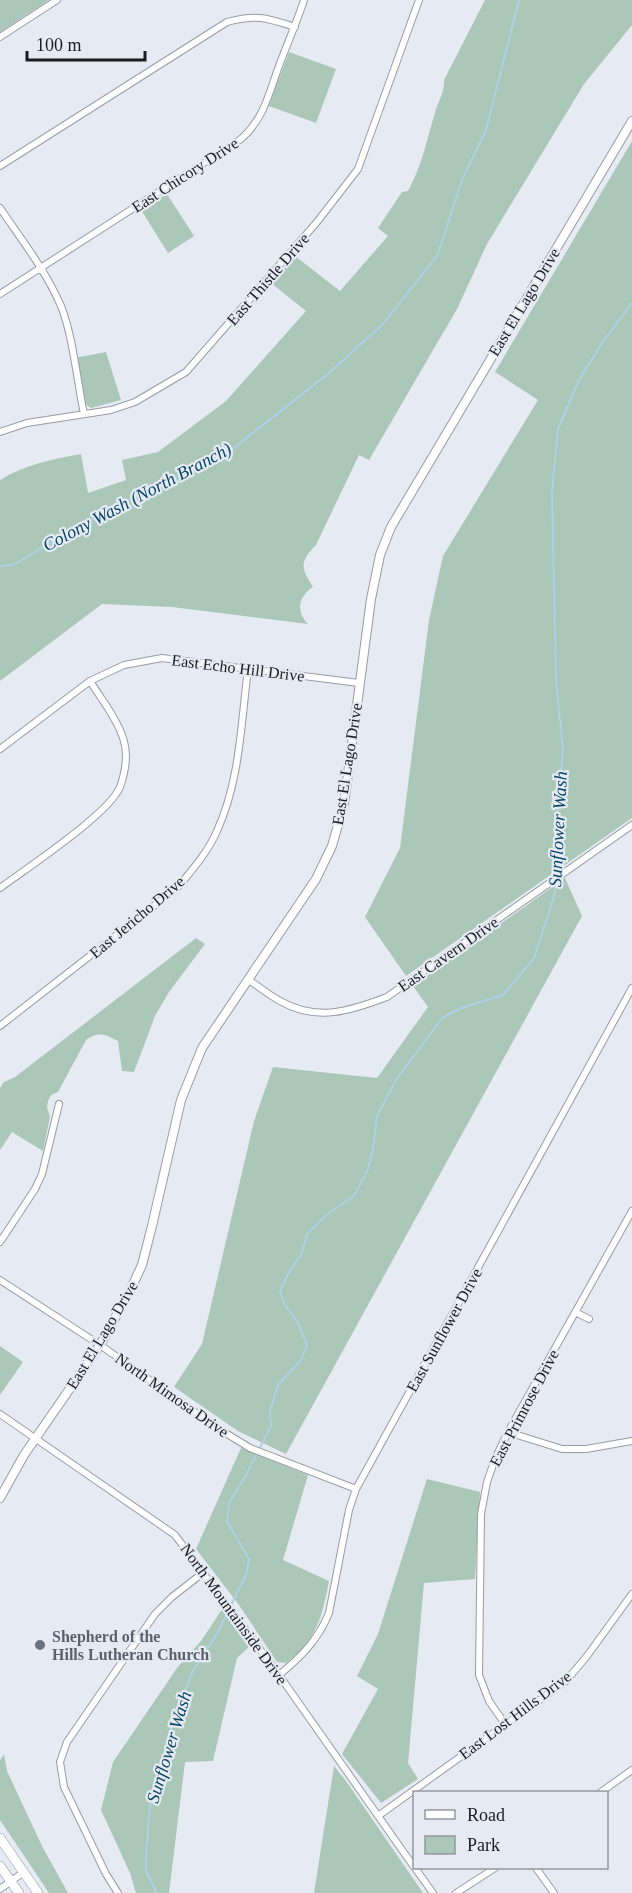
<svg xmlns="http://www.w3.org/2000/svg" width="632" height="1893" viewBox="0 0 632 1893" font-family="Georgia,serif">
  <rect width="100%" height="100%" fill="#e6eaf3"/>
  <path fill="#abc7b8" d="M 0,0 L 49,0 L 0,32 Z
    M 485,0 L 632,0 L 632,25 L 584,84 L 487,244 L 457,309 L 369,460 L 359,455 L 316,545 C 299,562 301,568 313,587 C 299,596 295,611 308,624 L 172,607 L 102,604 L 0,681 L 0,480 C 24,465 53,459 81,454 L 88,493 L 126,480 L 122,460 L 158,452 L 226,401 L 306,311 L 271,283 L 295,256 L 340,291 L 388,236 L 378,228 L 402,192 L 408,191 C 423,163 426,142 435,113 C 438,102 445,91 444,80 Z
    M 289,52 L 336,69 L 316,123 L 269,106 Z
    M 632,141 L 632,818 L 406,976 L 365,917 L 400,848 L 429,620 L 443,556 L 538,400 L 495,372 Z
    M 167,194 L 194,236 L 168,253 L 141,210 Z
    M 106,352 L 121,400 L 91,408 L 83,402 L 75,358 Z
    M 565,878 L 582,916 L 286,1454 L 238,1431 L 174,1387 L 202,1344 L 254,1121 L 273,1067 L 377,1078 L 428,1007 L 413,986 Z
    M 196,938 L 205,944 L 169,992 L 155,1016 L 134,1072 L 122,1071 L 118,1041 C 105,1034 98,1031 86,1040 L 58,1092 L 51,1095 L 48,1101 L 47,1107 L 50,1117 L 43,1151 L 12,1132 L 0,1150 L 0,1088 L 4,1082 L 15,1077 Z
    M 0,1346 L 23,1362 L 0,1395 Z
    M 241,1448 L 308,1475 L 283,1560 L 329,1581 C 322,1617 317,1640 286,1663 L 277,1662 L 239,1605 L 196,1549 Z
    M 427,1479 L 480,1492 L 475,1579 L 424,1583 L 408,1763 L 418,1779 L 381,1803 L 342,1754 L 378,1689 L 357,1676 L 378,1634 Z
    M 223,1608 L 241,1636 L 252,1644 L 237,1658 L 213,1761 L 185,1762 L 169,1893 L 136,1893 L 130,1873 L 101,1810 L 113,1762 L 177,1668 L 201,1641 Z
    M 4,1754 L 7,1771 L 42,1846 L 68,1893 L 49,1893 L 0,1820 L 0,1760 Z
    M 334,1766 L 346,1781 L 423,1893 L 314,1893 Z"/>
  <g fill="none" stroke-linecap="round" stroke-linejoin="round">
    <path stroke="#afd1e6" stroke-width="2" d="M 0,566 L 13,565 L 108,509 L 221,458 L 329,373 L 382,325 L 437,256 L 462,180 L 486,130 L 519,0
      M 556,875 L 557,821 L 563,749 L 556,681 L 552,491 L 558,429 L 579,380 L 602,343 L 632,303
      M 157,1893 L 146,1871 L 146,1856 L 150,1805 L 176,1712 L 193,1671 L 218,1632 L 246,1575 L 249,1559 L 227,1521 L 230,1501 L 245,1477 L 271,1426 L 270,1411 L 278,1385 L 301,1360 L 307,1345 L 298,1323 L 284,1303 L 280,1291 L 289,1272 L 301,1255 L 307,1234 L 326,1215 L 354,1196 L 368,1169 L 373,1149 L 377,1116 L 396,1080 L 442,1018 L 461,1008 L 503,995 L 534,958 L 555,893 L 556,881"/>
    <defs>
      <path id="minor" d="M 0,37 L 57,0
        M 0,166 L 227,22 C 257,14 267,18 295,27
        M 0,208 C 21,239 46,271 61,306 C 73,336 77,381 84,414
        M 0,294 L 241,139 C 264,119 269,93 279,66 C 287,44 297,22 304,0
        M 0,432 L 27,423 L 111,410 L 135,402 L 186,372 L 317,222 L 358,169 L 419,0
        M 0,749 L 90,681 L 124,665 L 162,658 L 359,683
        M 0,888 C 27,868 109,814 120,787 C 125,773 128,756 124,741 C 118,720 102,700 90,681
        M 249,980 C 259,987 269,995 280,1001 C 317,1022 350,1011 387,997 L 632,825
        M 0,1026 L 178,887 C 192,870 208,852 217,831 C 240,781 241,723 248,669
        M 0,1242 L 35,1189 L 42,1174 L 59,1104
        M 0,1280 L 100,1345 L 219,1429 L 250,1448 L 356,1489
        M 577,1313 L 589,1319
        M 0,1414 L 175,1535 L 279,1675 L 414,1867
        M 508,1432 L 562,1449 L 586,1449 L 632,1441
        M 279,1675 C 301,1657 318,1640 329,1613 L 349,1510 L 356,1489 L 632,988
        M 505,1724 L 489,1701 L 479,1675 L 481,1514 L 487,1482 L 495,1459 L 508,1432 L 632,1211
        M 601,1792 L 632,1770
        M 378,1816 L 566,1681 L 587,1656 L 632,1594
        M 415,1868 L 433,1893
        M 536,1868 L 554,1893
        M 0,1889 L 24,1872
        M 118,1893 L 106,1874 L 64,1787 L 60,1762 L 67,1742 L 155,1614 L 172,1597 L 204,1572
        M 456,1893 L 495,1868"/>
      <path id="tertiary" d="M 0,1498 L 24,1455 L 100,1345 L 129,1293 L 142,1265 L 152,1226 L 181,1100 L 202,1048 L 316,879 L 332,846 L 344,804 L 371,599 L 380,555 L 391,527 L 632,121"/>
      <path id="secondary" d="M 0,1838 L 38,1893
        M 0,1866 L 19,1893"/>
    </defs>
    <use href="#minor" stroke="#989ba4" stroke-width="8"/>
    <use href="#tertiary" stroke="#989ba4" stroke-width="10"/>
    <use href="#secondary" stroke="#989ba4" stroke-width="10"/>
    <use href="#minor" stroke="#fff" stroke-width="6"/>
    <use href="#tertiary" stroke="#fff" stroke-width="8"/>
    <use href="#secondary" stroke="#fff" stroke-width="9"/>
  </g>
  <circle fill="#6b7280" stroke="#e6eaf3" stroke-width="2" cx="40" cy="1645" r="6"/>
  <g text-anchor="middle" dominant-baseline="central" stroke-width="4.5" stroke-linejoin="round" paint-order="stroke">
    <g font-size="16" fill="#1b1c1f" stroke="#e6eaf3">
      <text transform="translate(185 175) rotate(-33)">East Chicory Drive</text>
      <text transform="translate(268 279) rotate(-49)">East Thistle Drive</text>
      <text transform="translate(524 302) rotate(-59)">East El Lago Drive</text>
      <text transform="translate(238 668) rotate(7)">East Echo Hill Drive</text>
      <text transform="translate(347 764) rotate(-81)">East El Lago Drive</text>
      <text transform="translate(137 917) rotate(-40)">East Jericho Drive</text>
      <text transform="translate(448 954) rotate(-35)">East Cavern Drive</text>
      <text transform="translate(444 1330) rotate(-61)">East Sunflower Drive</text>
      <text transform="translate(102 1335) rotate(-59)">East El Lago Drive</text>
      <text transform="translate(172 1395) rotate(35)">North Mimosa Drive</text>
      <text transform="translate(524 1408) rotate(-62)">East Primrose Drive</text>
      <text transform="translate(234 1614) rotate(54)">North Mountainside Drive</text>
      <text transform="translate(515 1715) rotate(-37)">East Lost Hills Drive</text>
    </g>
    <g font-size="16" font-weight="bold" fill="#5b616d" stroke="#e6eaf3" text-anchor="start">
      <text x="52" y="1636">Shepherd of the<tspan x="52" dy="18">Hills Lutheran Church</tspan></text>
    </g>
    <g font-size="18" font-style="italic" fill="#074764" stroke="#e6eaf3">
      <text transform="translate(137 497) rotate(-28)">Colony Wash (North Branch)</text>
      <text transform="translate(558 829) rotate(-87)">Sunflower Wash</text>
      <text transform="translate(169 1747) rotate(-73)">Sunflower Wash</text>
    </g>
  </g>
  <rect x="413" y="1791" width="195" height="78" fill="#e6eaf3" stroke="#95989e" stroke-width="1.5"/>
  <rect x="425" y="1810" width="30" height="9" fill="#ffffff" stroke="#95989e" stroke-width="1.5"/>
  <text x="467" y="1821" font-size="18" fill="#1b1c1f">Road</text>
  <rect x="425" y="1836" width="30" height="18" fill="#abc7b8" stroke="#95989e" stroke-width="1.5"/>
  <text x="467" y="1851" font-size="18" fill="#1b1c1f">Park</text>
  <path d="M27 51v9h118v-9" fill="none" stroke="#1b1c1f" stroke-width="3"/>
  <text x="36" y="51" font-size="18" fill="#1b1c1f" stroke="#e6eaf3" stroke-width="4.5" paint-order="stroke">100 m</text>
</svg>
